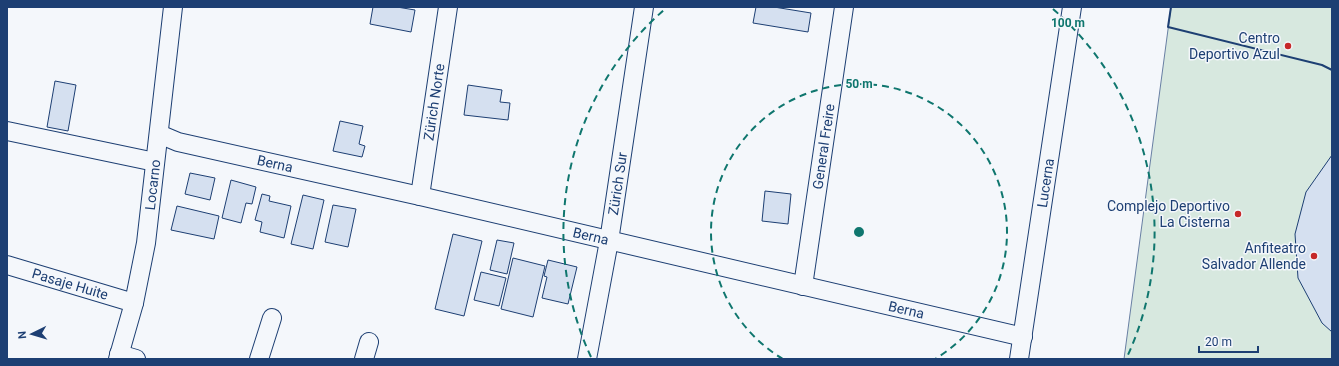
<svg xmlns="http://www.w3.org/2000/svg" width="1339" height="366" viewBox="0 0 1339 366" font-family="Roboto,sans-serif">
  <rect width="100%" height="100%" fill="#f4f7fb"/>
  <path fill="#d7e8df" stroke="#687fa3" d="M 1171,7 L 1332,7 L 1332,359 L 1124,359 Z"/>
  <path fill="#d5e0f0" stroke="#1d3f73" d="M 373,7 L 397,7 L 415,10 L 411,32 L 370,24 Z
    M 756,7 L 774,7 L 811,13 L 808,32 L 753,23 Z
    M 55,81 L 76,85 L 68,131 L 47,127 Z
    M 468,85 L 502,90 L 500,102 L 510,103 L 508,120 L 464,115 Z
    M 340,121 L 363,126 L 359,144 L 365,146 L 362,157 L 333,151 Z
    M 1332,155 L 1332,332 L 1322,323 L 1298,278 L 1295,234 L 1306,192 Z
    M 190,173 L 215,178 L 210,200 L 185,194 Z
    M 231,180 L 256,187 L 252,204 L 246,203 L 241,223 L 222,218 Z
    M 765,191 L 791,194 L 788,224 L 762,221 Z
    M 262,194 L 270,196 L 269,201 L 291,206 L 284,238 L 260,232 L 262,222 L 255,220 Z
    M 303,195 L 324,200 L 313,249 L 291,244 Z
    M 333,205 L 356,209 L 348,247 L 325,242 Z
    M 177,206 L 219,216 L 214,239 L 171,230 Z
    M 453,234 L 482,241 L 464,316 L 435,309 Z
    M 497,240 L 514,243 L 507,274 L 490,270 Z
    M 513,258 L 545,266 L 533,317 L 501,309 Z
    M 548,260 L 577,267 L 568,304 L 542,298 L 547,277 L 544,276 Z
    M 481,272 L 506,278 L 499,306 L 474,300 Z"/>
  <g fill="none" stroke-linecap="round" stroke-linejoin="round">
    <defs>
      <g id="street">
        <path d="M 7,131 L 155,162"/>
        <path id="s1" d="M 159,134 L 178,142 L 420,196 L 1023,337"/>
        <path id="s2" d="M 420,196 L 448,7"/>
        <path id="s3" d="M 7,265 L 134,303"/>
        <path id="s4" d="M 803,286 L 844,7"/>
        <path d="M 119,354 L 136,359"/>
        <path id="s5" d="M 118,359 L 134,303 L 146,243 L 173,7"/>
        <path d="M 259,359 L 272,318"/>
        <path d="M 364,359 L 369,342"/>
        <path id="s6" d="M 587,359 L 609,241 L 644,7"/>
        <path id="s7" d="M 1019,359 L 1072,7"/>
      </g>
    </defs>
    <use href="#street" stroke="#1d3f73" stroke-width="20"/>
    <use href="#street" stroke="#f4f7fb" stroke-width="18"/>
    <path stroke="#1d3f73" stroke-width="2" d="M 1171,7 L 1168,27 L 1322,65 L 1332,70"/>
  </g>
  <g fill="none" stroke="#0f766e" stroke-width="2" stroke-dasharray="7 5">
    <path d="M783 359A148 148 0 1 1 935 359"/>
    <path d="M591 357A296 296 0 0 1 665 9M1053 9A296 296 0 0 1 1127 357"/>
  </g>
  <g fill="#c62828" stroke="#f4f7fb" stroke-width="1.5">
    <circle cx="1288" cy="46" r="4"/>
    <circle cx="1238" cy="214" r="4"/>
    <circle cx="1314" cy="256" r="4"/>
  </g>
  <g text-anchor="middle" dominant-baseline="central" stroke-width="3" stroke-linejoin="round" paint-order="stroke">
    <g font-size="14" fill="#1d3f73" stroke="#f4f7fb" text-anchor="end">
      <text x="1280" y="38">Centro<tspan x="1280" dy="16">Deportivo Azul</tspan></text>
      <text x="1230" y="206">Complejo Deportivo<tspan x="1230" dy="16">La Cisterna</tspan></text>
      <text x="1306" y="248">Anfiteatro<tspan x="1306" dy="16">Salvador Allende</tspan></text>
    </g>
    <g font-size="14" fill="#1d3f73" stroke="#f4f7fb">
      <text stroke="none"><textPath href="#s2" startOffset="95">Zürich Norte</textPath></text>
      <text stroke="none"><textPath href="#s4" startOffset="141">General Freire</textPath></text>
      <text stroke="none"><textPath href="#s1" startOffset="120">Berna</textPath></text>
      <text stroke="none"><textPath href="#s6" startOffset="178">Zürich Sur</textPath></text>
      <text stroke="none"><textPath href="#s7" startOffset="178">Lucerna</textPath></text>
      <text stroke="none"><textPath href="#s5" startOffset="178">Locarno</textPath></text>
      <text stroke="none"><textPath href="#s1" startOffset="444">Berna</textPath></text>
      <text stroke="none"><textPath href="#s3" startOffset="66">Pasaje Huite</textPath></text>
      <text stroke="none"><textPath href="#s1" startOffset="768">Berna</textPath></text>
    </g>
  </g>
  <circle cx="859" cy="232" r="6" fill="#0f766e" stroke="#f4f7fb" stroke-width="2"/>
  <g font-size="12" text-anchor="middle" font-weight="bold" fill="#0f766e" stroke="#f4f7fb" stroke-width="3" stroke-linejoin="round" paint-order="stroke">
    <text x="1068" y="27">100 m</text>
    <text x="859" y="88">50 m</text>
  </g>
  <rect width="1339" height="366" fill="none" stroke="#1d3f73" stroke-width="16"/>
  <g transform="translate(32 334) rotate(265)" stroke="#f4f7fb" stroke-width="3" paint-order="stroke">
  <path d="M0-3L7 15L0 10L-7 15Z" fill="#1d3f73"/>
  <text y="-6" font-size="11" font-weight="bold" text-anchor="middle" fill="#1d3f73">N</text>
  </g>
  <path d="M1199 346v6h59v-6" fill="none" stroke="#1d3f73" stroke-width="2"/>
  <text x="1205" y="346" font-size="12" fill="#1d3f73" stroke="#f4f7fb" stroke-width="3" paint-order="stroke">20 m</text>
</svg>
